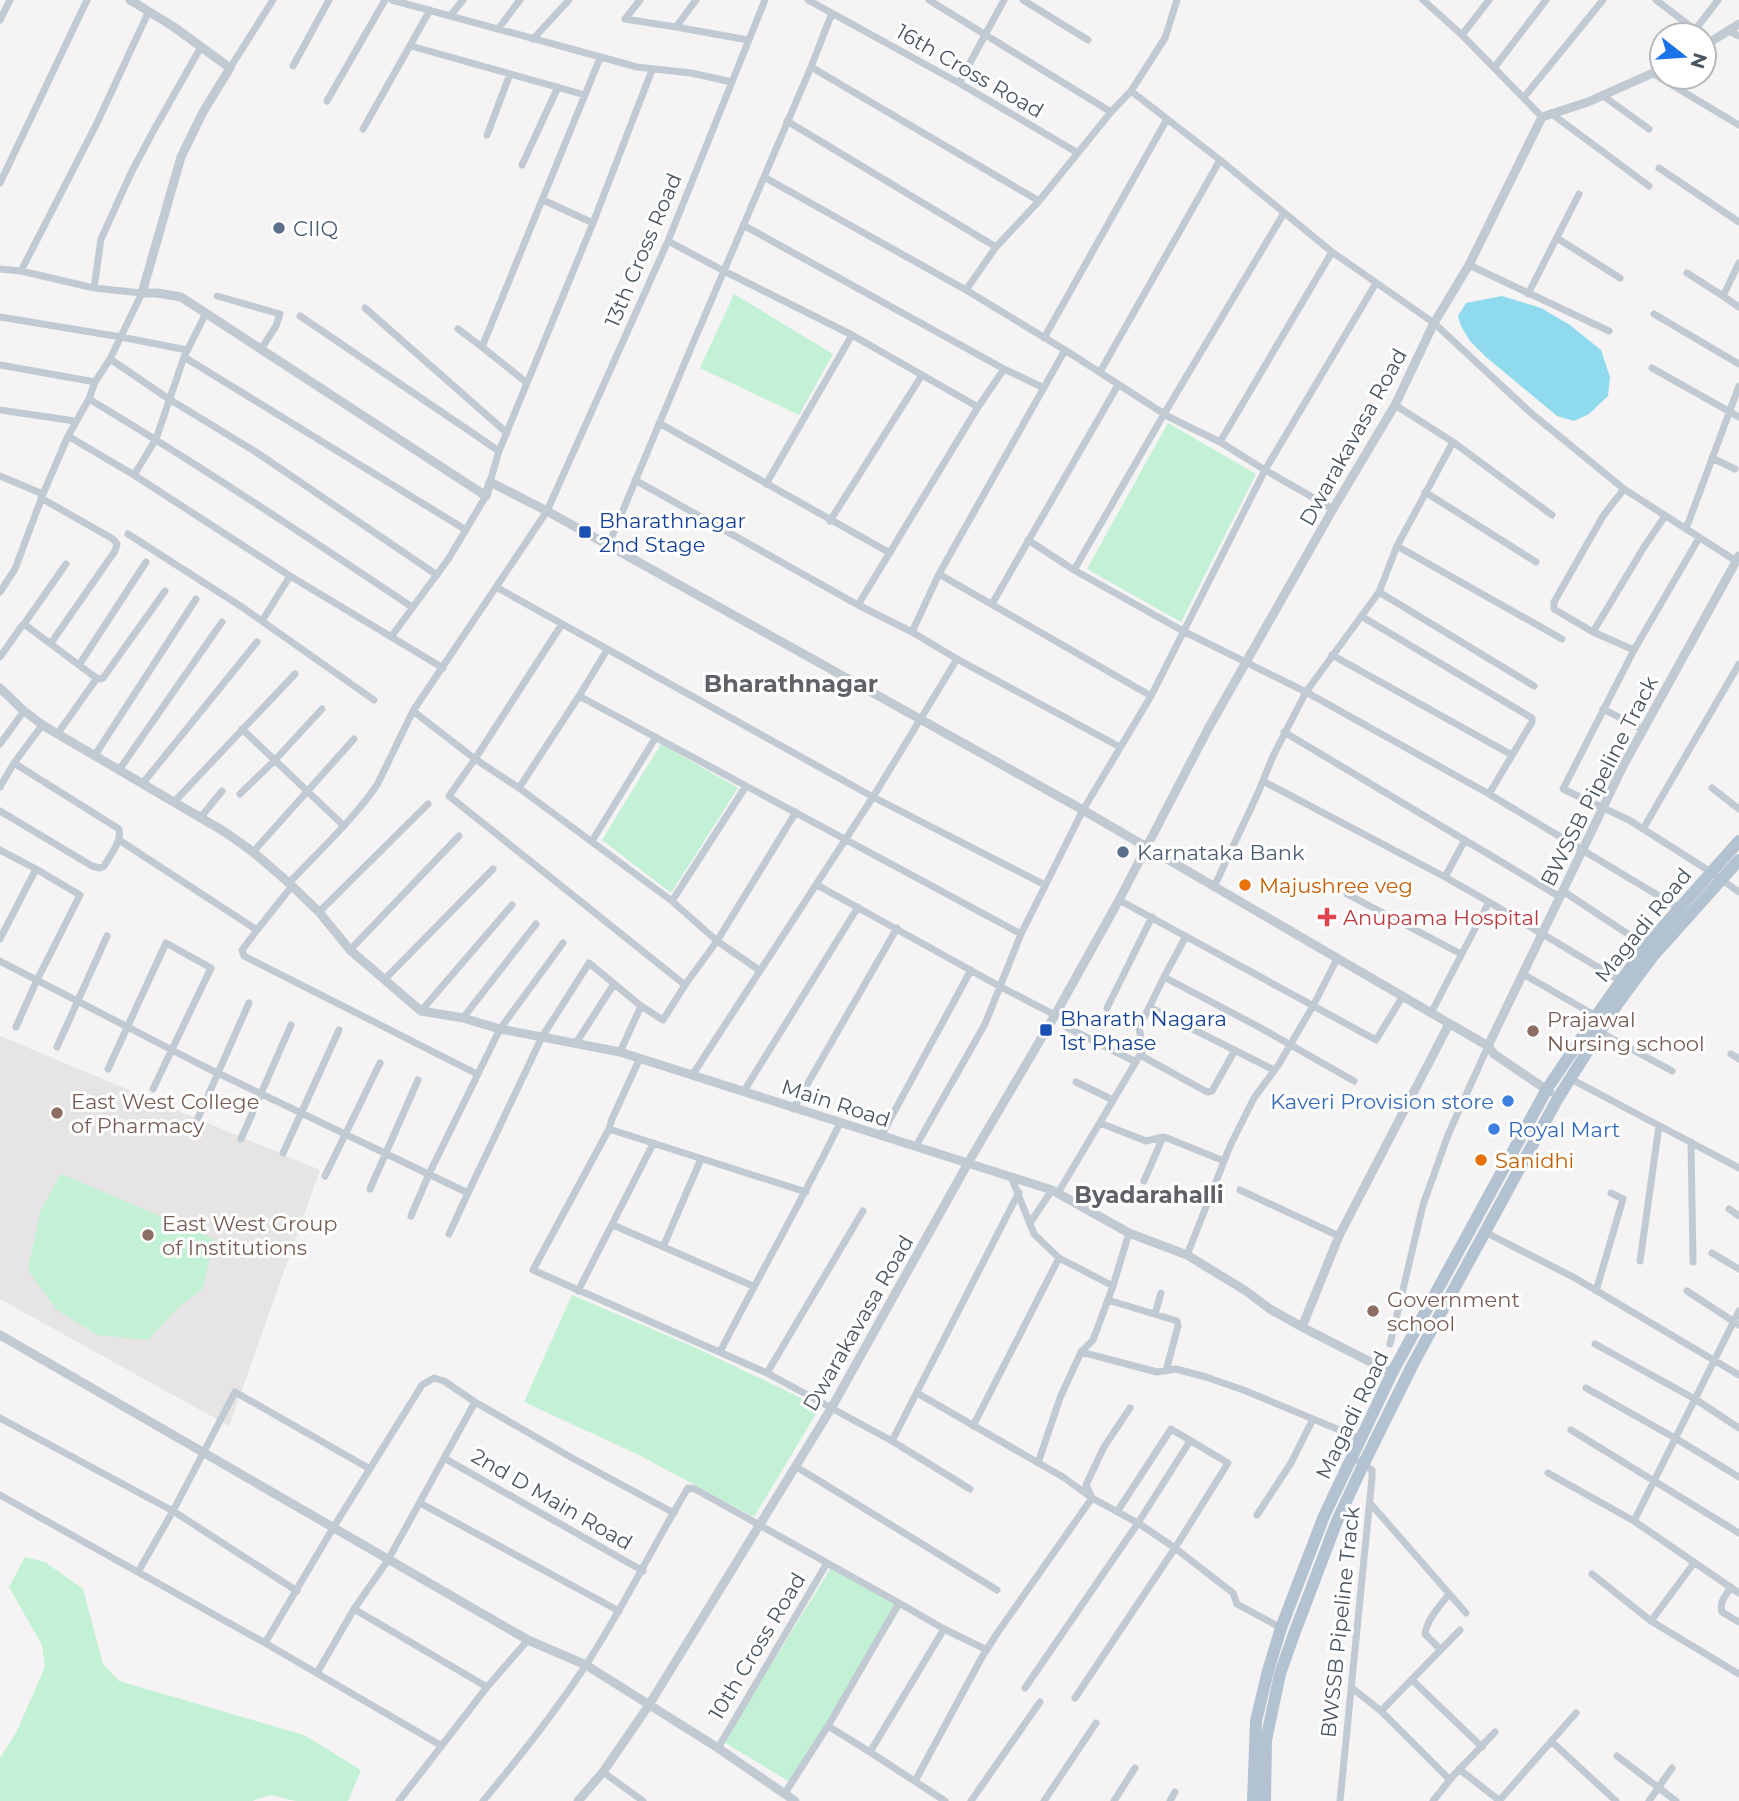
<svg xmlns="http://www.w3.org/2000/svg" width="1739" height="1801" viewBox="0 0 1739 1801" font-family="Montserrat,sans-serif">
  <rect width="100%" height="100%" fill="#f5f3f3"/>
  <path fill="#e6e4e5" d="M 0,1036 L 320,1170 L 229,1426 L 0,1299 Z"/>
  <path fill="#c3f1d5" d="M 734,294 L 833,354 L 799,415 L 700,368 Z
    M 1168,423 L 1256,474 L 1181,622 L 1087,569 Z
    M 661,744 L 738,788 L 671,893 L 602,840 Z
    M 61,1174 L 214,1239 L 203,1288 L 177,1309 L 148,1340 L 97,1335 L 56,1309 L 28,1270 L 40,1212 Z
    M 572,1295 L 692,1346 L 820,1407 L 754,1517 L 639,1455 L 524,1402 Z
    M 25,1557 L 45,1562 L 83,1589 L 103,1664 L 119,1681 L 304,1735 L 361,1770 L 348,1801 C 331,1801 313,1801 297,1801 C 275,1798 277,1791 253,1801 L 0,1801 L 0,1758 L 16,1733 L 45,1667 L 42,1645 L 9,1587 Z
    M 832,1566 L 901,1608 L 793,1784 L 724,1742 Z"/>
  <path fill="#90daee" d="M 1502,296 L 1541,308 L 1570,325 L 1601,350 L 1610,377 L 1608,396 L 1589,414 L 1574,421 L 1557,416 L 1486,357 L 1470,341 L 1461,326 L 1458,316 L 1466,303 Z"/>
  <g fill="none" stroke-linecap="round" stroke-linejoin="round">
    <path stroke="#c1cad2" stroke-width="7" d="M 392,0 L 637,67 L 691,73 L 732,82
      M 640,0 L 625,19 L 676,27
      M 696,0 L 676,27 L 748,40
      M 808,0 L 959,83 L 1078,153
      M 929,0 L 1111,112
      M 1023,0 L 1088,40
      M 1423,0 L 1462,35 L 1489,0
      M 1656,0 L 1702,35
      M 450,16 L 463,0
      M 0,20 L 10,0
      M 498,29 L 520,0
      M 1695,30 L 1718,0
      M 1729,31 L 1739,36
      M 1462,35 L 1542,117
      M 533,39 L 569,0
      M 411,46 L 585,95
      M 293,66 L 329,0
      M 811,67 L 1039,201
      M 230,68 L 273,0
      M 1494,68 L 1546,0
      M 1652,73 L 1739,125
      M 959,83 L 1004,0
      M 1131,91 L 1165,38 L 1177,0
      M 1602,95 L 1649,129
      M 1524,97 L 1603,0
      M 327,101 L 385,0
      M 1552,114 L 1649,186
      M 787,121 L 996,247
      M 363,129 L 430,10
      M 487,135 L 510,74
      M 522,165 L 558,87
      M 1659,168 L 1739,222
      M 764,177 L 966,290 L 1065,350 L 1169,417 L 1220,442 L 1265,470 L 1333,509
      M 0,183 L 87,0
      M 543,200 L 593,223
      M 743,225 L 1004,369 L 1044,388
      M 1557,238 L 1620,278
      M 668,241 L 724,271 L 852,335 L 922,375 L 830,521
      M 1469,265 L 1609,331
      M 0,269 L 21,271 L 94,288 L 142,293 L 110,359 L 95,382 L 89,399 L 68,436 L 134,475 L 290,576 L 443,668
      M 21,271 L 97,123 L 148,13
      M 1687,273 L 1723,296 L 1739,263
      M 94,288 L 101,239 L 132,171 L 155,128 L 201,47
      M 966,290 L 996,247 L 1039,201 L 1111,112 L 1131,91 L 1220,160 L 1332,252 L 1434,323 L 1531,413 L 1624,489 L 1736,561
      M 1528,294 L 1579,194
      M 217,296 L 280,314 L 276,326 L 261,349
      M 1723,296 L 1739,307
      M 365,308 L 507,433
      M 1654,314 L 1739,364
      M 300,316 L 499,451
      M 0,317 L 121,337 L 187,350
      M 458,329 L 482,347
      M 1044,338 L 1167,119
      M 184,357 L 466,530
      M 110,359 L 169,399 L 256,452 L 437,575
      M 0,365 L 95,382
      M 1652,368 L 1739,417
      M 1100,372 L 1220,160
      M 526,382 L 482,347 L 600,58
      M 89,399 C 199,465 306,536 412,607
      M 978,407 L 1004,369
      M 0,410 L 75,421
      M 659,423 L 890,553
      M 1220,442 L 1332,252
      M 1453,442 L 1552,515
      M 1712,458 L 1735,469
      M 134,475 L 156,439 L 184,357 L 206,313
      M 0,476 L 43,494 L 68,436
      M 635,480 L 858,605 L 912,632 L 957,659 L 1120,747
      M 490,482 L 499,451 L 593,223 L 652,70
      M 766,484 L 852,335
      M 1624,489 L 1603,516 L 1554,602 L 1554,609 L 1593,632 L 1634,650
      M 1425,492 L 1536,562
      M 41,498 L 113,539 L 117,544 L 115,551 L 51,643
      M 1686,529 L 1739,386
      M 128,534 L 242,607 L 374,700
      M 1699,538 L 1634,650 L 1563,789 L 1629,820 L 1711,872 L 1739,892
      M 1028,540 L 1074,570 L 1183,631 L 1306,692 L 1489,794 L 1679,908
      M 608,546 L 688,355 L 811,67 L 832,13
      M 1397,546 L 1562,639
      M 1074,570 L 1164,414 L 1284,213
      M 939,574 L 1151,696
      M 496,587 L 873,797 L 1045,885
      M 0,592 L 15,569 L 43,494
      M 1379,592 L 1534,686
      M 992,604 L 1118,385
      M 858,605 L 978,407 L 922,375
      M 1361,616 L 1532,718 L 1532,722 L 1489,794
      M 262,621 L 290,576
      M 24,624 L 66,564
      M 562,624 L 475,759 L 449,796 L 685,985
      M 912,632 L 939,574 L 1065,350
      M 1593,632 L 1644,547 L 1665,516
      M 391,637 L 449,558 L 486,496
      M 1332,655 L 1512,755
      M 0,657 L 21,627 L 24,624 L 95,677 L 100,679 L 103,678 L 165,591
      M 79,665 L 146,562
      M 579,696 L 607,650
      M 1603,709 L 1642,729
      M 413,711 L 475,759 L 519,788 L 672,901 L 717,941 L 759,970
      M 242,729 L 344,826
      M 1284,732 L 1560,897
      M 58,733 L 97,678
      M 0,744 L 24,711
      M 95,755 L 196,599
      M 14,763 L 43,724
      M 119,770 L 222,622
      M 1263,781 L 1445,877 L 1489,902 L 1431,1013
      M 143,783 L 257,642
      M 0,787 L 14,763 L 119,829 C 122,842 110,855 104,866 L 100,868 L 92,866 L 0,811
      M 519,788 L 579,696 L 1021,934
      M 1712,788 L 1739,809
      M 240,794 L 275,760 L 322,709
      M 174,802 L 295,674
      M 201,817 L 222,791
      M 1643,829 L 1739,664
      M 119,840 L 257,930 L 292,886
      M 592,841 L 656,737
      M 0,850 L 36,869 L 80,895 L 37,980 L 16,1027
      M 253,852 L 354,739
      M 1445,877 L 1465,840
      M 289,883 C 319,851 352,821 377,785 L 413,711 L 547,511 L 668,241 L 765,0
      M 817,885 L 999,986 L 1055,1015
      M 1214,887 L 1258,793 L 1273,756 L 1306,692 L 1379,592 L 1397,546 L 1453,442 L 1395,405
      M 1563,891 L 1646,946
      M 1347,894 L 1461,954
      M 1119,900 L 1376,1040 L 1403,996
      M 672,901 L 746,786
      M 1489,902 L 1621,981
      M 319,912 L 428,804
      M 257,930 L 242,950 L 244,956 L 477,1074
      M 0,939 L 36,869
      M 350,950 L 459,836
      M 0,961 L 201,1065 L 468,1193 L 542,1037 L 589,963 L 641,1006 L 663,1020 L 685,985 L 717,941 L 796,812
      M 1523,974 L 1596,1016
      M 1164,977 L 1259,1027 L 1354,1081
      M 385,979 L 493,869
      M 1149,1007 L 1274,1070
      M 1107,1008 L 1152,917
      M 421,1011 L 512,905
      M 463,1018 L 536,924
      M 1066,1027 L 1136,1062
      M 1600,1032 L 1672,1071
      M 576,1043 L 614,984
      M 57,1047 L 107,936
      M 620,1052 L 641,1006
      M 1731,1054 L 1739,1059
      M 1140,1055 L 1207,1092 L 1212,1091 L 1235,1050
      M 640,1058 L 612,1119 L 609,1129 L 533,1270 L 767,1373 L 892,1441 L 970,1489
      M 108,1069 L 166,943 L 211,968 L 153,1089
      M 693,1074 L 873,797 L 957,659
      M 1571,1079 L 1739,1168
      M 1076,1082 L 1113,1100
      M 744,1091 L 858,907
      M 793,1109 L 897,928
      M 198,1118 L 249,1003
      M 1100,1123 L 1146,1141 L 1163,1137 L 1167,1138 L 1224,1161
      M 609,1129 L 806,1192
      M 881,1136 L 971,970
      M 241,1139 L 291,1025
      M 1691,1142 L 1693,1262
      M 916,1146 L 985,1024 L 1021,934 L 1083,810 L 1151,696 L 1265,470 L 1376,283
      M 283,1153 L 339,1030
      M 325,1176 L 380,1063
      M 1012,1179 L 1034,1234 L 1059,1258 L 1113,1286 L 1093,1340 L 1081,1352 L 1157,1372 L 1176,1369 L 1206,1377 L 1246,1391 L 1361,1439
      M 1144,1181 L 1163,1137
      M 370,1189 L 418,1080
      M 1240,1190 L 1339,1236
      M 1058,1193 L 1143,1050 L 1139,1028 L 1164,977 L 1186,936
      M 1729,1209 L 1739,1216
      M 411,1216 L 429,1174 L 500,1029 L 563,943
      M 1030,1223 L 1052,1190
      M 613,1225 L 753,1286
      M 1485,1232 L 1575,1278 L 1739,1375
      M 449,1234 L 468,1193
      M 663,1247 L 701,1159
      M 1712,1253 L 1739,1269
      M 1187,1255 L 1230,1146 L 1254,1098 L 1279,1064 L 1313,1006 L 1337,959
      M 1640,1261 L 1659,1126
      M 1113,1286 L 1129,1233
      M 578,1291 L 653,1144
      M 1596,1291 L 1623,1199 L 1611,1193
      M 1687,1291 L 1739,1325
      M 1108,1300 L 1177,1321 L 1178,1326 L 1166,1371
      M 1155,1314 L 1161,1293
      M 1390,1344 L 1423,1205 L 1448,1135 L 1488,1046
      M 1595,1344 L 1695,1399 L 1739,1428
      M 720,1352 C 759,1275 802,1201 840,1123
      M 767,1373 L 863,1211
      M 1586,1388 L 1675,1438 L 1739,1477
      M 1130,1408 L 1104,1447 L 1086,1485 L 1092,1498 L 1138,1523 L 1175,1548 L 1233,1593 L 1237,1604 L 1281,1628
      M 0,1418 L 173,1511 L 297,1591
      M 973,1426 L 1059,1258
      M 1571,1430 L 1739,1533
      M 892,1441 L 1019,1192
      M 444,1458 L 643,1571
      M 1038,1463 L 1060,1398 L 1081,1352
      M 795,1466 L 997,1590
      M 1548,1473 L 1634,1521 L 1739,1593
      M 0,1495 L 265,1643 L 442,1746
      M 420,1503 L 619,1611
      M 1370,1503 L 1466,1613
      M 1257,1515 L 1291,1463 L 1313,1419
      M 1634,1521 L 1739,1311
      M 138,1572 L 173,1511 L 235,1392 L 370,1469
      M 1592,1574 L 1651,1621 L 1739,1674
      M 1731,1587 C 1726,1595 1719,1602 1722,1612 L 1739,1622
      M 899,1603 L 944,1629 L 987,1650
      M 354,1609 L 487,1687
      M 1651,1621 L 1694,1563
      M 265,1643 L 333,1528 L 422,1385 L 434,1378 L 444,1381 L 475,1402 L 574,1459 L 674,1513
      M 1440,1649 L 1425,1634 C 1427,1619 1440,1606 1449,1594
      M 317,1673 L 354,1609 L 388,1560 L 475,1402
      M 1412,1680 L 1482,1747
      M 1025,1688 L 1138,1523 L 1190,1441
      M 1352,1688 L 1381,1711 L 1460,1630
      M 1075,1698 L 1175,1548 L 1228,1463 L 1171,1429 L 1117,1512
      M 1381,1711 L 1450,1780
      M 828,1726 L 870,1752 L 945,1801
      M 1551,1741 L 1616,1801
      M 718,1748 L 827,1563
      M 870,1752 L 944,1629
      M 1617,1756 L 1676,1801
      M 1459,1769 L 1500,1801
      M 603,1772 L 643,1801
      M 915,1781 L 982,1657 L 998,1632 L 1092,1498 L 1063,1477 L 917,1393
      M 399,1801 L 487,1687 L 528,1640
      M 483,1801 C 520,1757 555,1712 586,1665 C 623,1608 653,1546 688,1488 L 695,1489 L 899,1603 L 828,1726 L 785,1793
      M 971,1801 L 1040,1702
      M 1044,1801 L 1096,1723
      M 1114,1801 L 1135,1768
      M 1170,1801 L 1175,1792
      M 1340,1801 L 1372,1478 L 1372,1470 L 1352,1457
      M 1433,1801 L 1453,1776 L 1495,1732
      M 1499,1801 L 1576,1713
      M 1649,1801 L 1672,1768"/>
    <path stroke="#c1cad2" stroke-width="9" d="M 130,0 L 174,27 L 230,68 L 203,112 L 181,157 L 142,293 L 157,293 L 181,297 L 486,496 L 490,482 L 547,511 L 1083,810 L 1488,1046 L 1494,1054 L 1550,1092
      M 1704,46 L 1739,24
      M 0,688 L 24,711 L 44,726 L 225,832 L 253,852 L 289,883 L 319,912 L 350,950 L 421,1011 L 463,1018 L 500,1029 L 620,1052 L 1052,1190 L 1129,1233 L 1187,1255 L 1246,1291 L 1270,1309 L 1302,1327
      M 1488,1046 L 1622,768 L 1739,556
      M 0,1335 L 528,1640 L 586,1665 L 718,1748 L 795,1801
      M 1392,1373 L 1302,1327 L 1339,1236 L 1449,1024
      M 578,1801 L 603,1772 L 649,1705 L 832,1407 L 968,1163 L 1055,1015 L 1119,900 L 1208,729 L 1333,509 L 1395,405 L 1434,323 L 1469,265 L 1542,117 L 1588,102 L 1662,69"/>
    <path stroke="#b3c2d1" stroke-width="12" d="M 1253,1801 L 1256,1721 L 1268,1671 L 1281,1628 L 1324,1516 L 1392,1373 L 1547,1089 L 1601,1009 L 1646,946 L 1739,841
      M 1265,1801 L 1266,1740 L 1280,1674 L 1294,1634 L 1337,1521 L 1364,1463 L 1413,1364 L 1558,1098 L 1616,1006 L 1653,956 L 1739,860"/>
  </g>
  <g fill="#5c6f8a" stroke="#fff" stroke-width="2.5">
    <circle cx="279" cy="228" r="7"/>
    <circle cx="1123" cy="852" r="7"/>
  </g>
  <g fill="#1a4fb4" stroke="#fff" stroke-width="2.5">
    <rect x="578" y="525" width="14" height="14" rx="3.5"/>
    <rect x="1039" y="1023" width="14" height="14" rx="3.5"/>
  </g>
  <g fill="#e8710a" stroke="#fff" stroke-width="2.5">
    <circle cx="1245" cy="885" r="7"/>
    <circle cx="1481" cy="1160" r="7"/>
  </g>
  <path fill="#e0444e" stroke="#fff" stroke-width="2.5" d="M1323.5 906.5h7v7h7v7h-7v7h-7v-7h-7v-7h7z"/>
  <g fill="#8d6e63" stroke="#fff" stroke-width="2.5">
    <circle cx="1533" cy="1031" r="7"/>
    <circle cx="57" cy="1113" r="7"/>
    <circle cx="148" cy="1235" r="7"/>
    <circle cx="1373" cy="1311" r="7"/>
  </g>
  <g fill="#3f7fe0" stroke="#fff" stroke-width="2.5">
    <circle cx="1508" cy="1101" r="7"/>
    <circle cx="1494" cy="1129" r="7"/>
  </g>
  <g text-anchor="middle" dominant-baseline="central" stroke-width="6" stroke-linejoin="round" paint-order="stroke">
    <g font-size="21" fill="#4a5661" stroke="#fff">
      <text transform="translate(970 71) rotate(30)">16th Cross Road</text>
      <text transform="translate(643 250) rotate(-67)">13th Cross Road</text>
      <text transform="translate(1353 437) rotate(-61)">Dwarakavasa Road</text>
      <text transform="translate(1599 781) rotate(-63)">BWSSB Pipeline Track</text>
      <text transform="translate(1643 925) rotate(-51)">Magadi Road</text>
      <text transform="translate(836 1103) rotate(18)">Main Road</text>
      <text transform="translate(858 1323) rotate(-60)">Dwarakavasa Road</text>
      <text transform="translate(1352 1415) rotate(-64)">Magadi Road</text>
      <text transform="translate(552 1499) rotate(30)">2nd D Main Road</text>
      <text transform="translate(1340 1622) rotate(-84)">BWSSB Pipeline Track</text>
      <text transform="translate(757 1646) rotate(-59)">10th Cross Road</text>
    </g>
    <g font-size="21" fill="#4e5e75" stroke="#fff" text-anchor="start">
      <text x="293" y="228">CIIQ</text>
      <text x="1137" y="852">Karnataka Bank</text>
    </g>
    <g font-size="21" fill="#164399" stroke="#fff" text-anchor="start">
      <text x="599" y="520">Bharathnagar<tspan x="599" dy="24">2nd Stage</tspan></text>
      <text x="1060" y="1018">Bharath Nagara<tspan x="1060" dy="24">1st Phase</tspan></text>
    </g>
    <g font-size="21" fill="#c56008" stroke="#fff" text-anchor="start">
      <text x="1259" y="885">Majushree veg</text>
      <text x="1495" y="1160">Sanidhi</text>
    </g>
    <g font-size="21" fill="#be3a42" stroke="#fff" text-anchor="start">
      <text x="1343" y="917">Anupama Hospital</text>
    </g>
    <g font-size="21" fill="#785e54" stroke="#fff" text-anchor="start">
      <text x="1547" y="1019">Prajawal<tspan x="1547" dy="24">Nursing school</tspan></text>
      <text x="71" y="1101">East West College<tspan x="71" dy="24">of Pharmacy</tspan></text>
      <text x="162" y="1223">East West Group<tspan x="162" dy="24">of Institutions</tspan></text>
      <text x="1387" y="1299">Government<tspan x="1387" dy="24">school</tspan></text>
    </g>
    <g font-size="21" fill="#366cbe" stroke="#fff" text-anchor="end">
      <text x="1494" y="1101">Kaveri Provision store</text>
      <text x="1508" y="1129" text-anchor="start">Royal Mart</text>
    </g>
    <g font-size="23" font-weight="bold" fill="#5f6368" stroke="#fff">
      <text x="1149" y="1195">Byadarahalli</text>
    </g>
    <g font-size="24" font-weight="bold" fill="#5f6368" stroke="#fff">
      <text x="791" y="683">Bharathnagar</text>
    </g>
  </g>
  <g transform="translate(1683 56) rotate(107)"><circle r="33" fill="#ffffff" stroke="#b7bbc0" stroke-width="2"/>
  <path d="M0-5L12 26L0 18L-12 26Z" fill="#1a73e8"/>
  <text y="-10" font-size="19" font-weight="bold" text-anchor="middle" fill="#4a5661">N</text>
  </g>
</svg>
